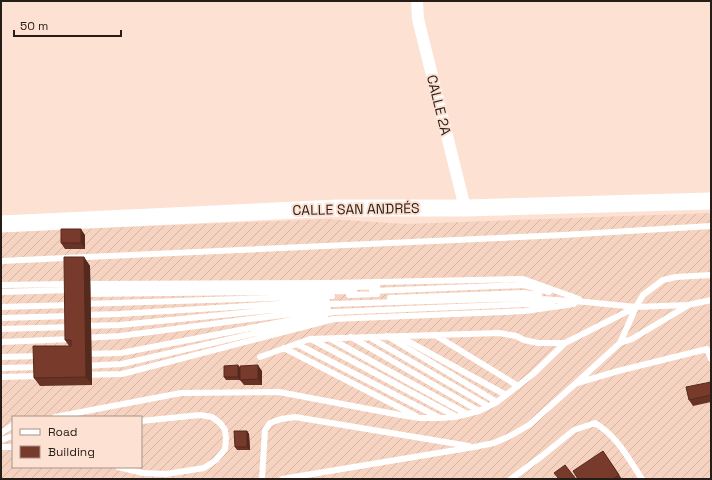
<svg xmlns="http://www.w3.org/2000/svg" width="712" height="480" viewBox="0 0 712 480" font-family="'Space Grotesk',sans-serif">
  <defs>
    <pattern id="industrial-furrows" width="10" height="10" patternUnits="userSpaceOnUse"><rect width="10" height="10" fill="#f6d3c0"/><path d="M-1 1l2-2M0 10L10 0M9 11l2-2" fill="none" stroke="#d3b5a4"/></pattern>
  </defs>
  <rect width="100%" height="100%" fill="#fde1d2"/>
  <path fill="url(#industrial-furrows)" fill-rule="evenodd" d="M 711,213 L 711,479 L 1,479 L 1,232 L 328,219 L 406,224 ZM 13,417 L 141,417 L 141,467 L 13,467 Z"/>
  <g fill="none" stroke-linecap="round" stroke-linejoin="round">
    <path stroke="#fff" stroke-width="6" d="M 1,261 L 563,235 L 711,226
      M 83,284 L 330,283 L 523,279 L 579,299
      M 1,285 L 72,284
      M 83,290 L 331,288 L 377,286
      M 372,291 L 524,285 L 549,292
      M 1,292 L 71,290
      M 84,294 L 354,291
      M 349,295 L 377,294
      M 390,298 L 524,293 L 539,295
      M 83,304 L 332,296
      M 1,307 L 72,305
      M 83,315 L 119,314 L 327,301
      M 1,318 L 71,316
      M 83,326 L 120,325 L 332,304 L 525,298 L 586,302 L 636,307 L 688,305 L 711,300
      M 1,329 L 72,327
      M 435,335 L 518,386
      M 387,336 L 497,402
      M 351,337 L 479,411
      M 369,337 L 488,406
      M 400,337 L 506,395
      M 83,338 L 120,336 L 328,309
      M 311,339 L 455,416
      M 331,339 L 467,414
      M 1,342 L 72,339
      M 620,343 L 632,339 L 687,306
      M 297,344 L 438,417
      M 284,348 L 416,416
      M 83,354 L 121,353 L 333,312 L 552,303
      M 1,357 L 40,356
      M 260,357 L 310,339 L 499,333 L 516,336 L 524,340 L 538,343 L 565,343
      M 83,366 L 122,364 L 325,317
      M 1,368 L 40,367
      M 83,375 L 122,374 L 334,319 L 525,311 L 574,304
      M 1,377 L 40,376
      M 577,383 L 618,371 L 707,349 L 711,359
      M 55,417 L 181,393 L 279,392 L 400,415 L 420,418 L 440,418 L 455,417 L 479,411 L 497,402 L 533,374 L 565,343 L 636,307
      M 1,433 L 13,425
      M 1,440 L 13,436
      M 1,447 L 13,447
      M 118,467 L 143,473 L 166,474 L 204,468 L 216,460 L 225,449 L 226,439 L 225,430 L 220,423 L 212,417 L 200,415 L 141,421
      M 262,479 L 265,430 L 270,423 L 281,419 L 295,417 L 469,446
      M 282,479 L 474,447 L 494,443 L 510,436 L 529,425 L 575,384 L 620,343 L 636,307 L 643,295 L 663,280 L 676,277 L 711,275
      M 511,479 L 542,456 L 574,430 L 595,423 C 618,437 628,458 642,479"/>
    <path stroke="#fff" stroke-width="12" d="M 417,1 L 418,19 L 465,208"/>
    <path stroke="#fff" stroke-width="17" d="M 1,224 L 338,208 L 465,208 L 711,201"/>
  </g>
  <path fill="#673325" d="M 85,235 L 85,249 L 65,249 L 61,243 Z
    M 84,257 L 90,266 L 92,385 L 40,386 L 34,378 L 69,346 L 65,340 Z
    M 238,365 L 240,368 L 262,371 L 262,385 L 244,385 L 240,380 L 226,380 L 224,377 Z
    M 711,382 L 711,402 L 693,406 L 689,400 Z
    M 247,431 L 249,434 L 250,450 L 237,450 L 235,447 Z
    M 603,451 L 622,479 L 578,479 Z"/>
  <path fill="#54291e" d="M 81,229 L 85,235 L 85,249 L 81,243 Z
    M 84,257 L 90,266 L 92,385 L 86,377 Z
    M 238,365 L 240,368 L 240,380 L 238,377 Z
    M 258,365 L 262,371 L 262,385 L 258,379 Z
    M 247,431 L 249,434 L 250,450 L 247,447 Z"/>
  <path fill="#783b2b" stroke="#54291e" d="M 61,229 L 81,229 L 81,243 L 61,243 Z
    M 64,257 L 84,257 L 86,377 L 34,378 L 33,346 L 71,346 L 71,340 L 65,340 Z
    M 238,365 L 238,377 L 224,377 L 224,366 Z
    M 258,365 L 258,379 L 240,380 L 240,366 Z
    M 711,382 L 711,395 L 689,400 L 686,387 Z
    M 234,431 L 247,431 L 247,447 L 235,447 Z
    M 603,451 L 619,475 L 613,479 L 578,479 L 573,471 Z
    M 565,465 L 576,479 L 559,479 L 554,473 Z"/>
  <g text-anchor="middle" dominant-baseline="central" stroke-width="4" stroke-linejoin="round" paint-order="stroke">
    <g font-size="14" fill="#271d18" stroke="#fde1d2">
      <text transform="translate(439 105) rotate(76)">CALLE 2A</text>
      <text transform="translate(356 209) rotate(-1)">CALLE SAN ANDRÉS</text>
    </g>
  </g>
  <rect width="712" height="480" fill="none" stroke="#271d18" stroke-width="4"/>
  <rect x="12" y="416" width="130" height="52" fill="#fde1d2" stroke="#a79388"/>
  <rect x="20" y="429" width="20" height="6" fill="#ffffff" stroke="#a79388"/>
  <text x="48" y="436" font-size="12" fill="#271d18">Road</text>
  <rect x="20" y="446" width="20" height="12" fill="#783b2b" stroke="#a79388"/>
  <text x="48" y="456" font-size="12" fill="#271d18">Building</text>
  <path d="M14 30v6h107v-6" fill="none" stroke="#271d18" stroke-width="2"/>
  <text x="20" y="30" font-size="12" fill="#271d18" stroke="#fde1d2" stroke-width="3" paint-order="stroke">50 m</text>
</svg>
